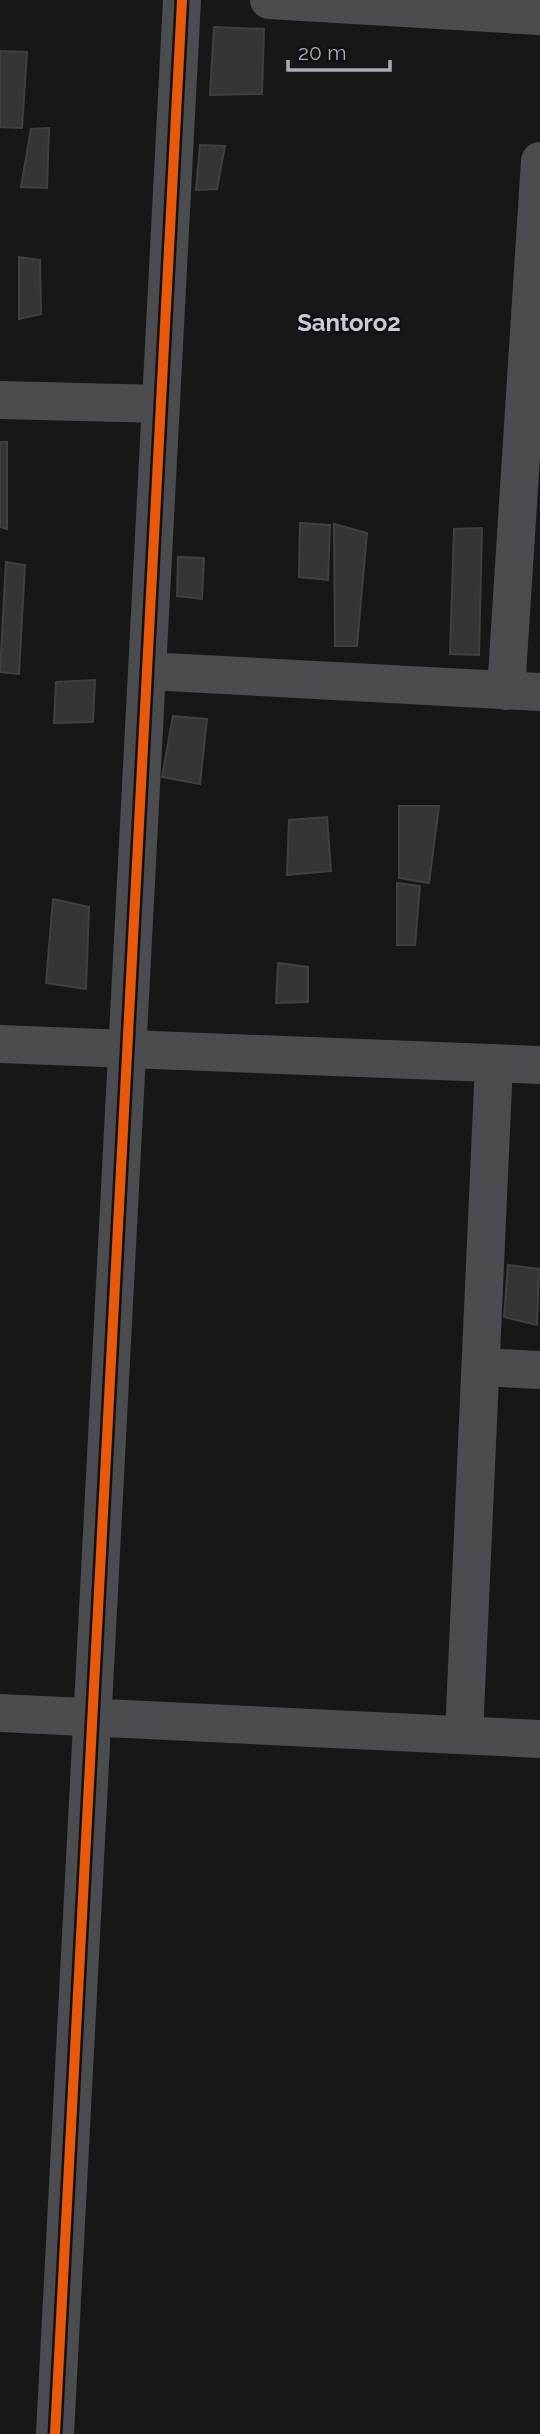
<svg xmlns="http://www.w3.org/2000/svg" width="540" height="2434" viewBox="0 0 540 2434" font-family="Raleway,sans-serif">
  <rect width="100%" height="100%" fill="#171717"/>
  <path fill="#353536" stroke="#3f4043" stroke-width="2" d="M 214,27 L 264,29 L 262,94 L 210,95 Z
    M 0,51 L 27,52 L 22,128 L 0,127 Z
    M 49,128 L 47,188 L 21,187 L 31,129 Z
    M 200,145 L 225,146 L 217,189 L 196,190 Z
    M 19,257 L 40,260 L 41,314 L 19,319 Z
    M 0,442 L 7,442 L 7,529 L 0,527 Z
    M 300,523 L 330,525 L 328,580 L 299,577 Z
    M 334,524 L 367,533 L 357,646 L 335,646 Z
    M 482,528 L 479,655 L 450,654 L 454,529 Z
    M 178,557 L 204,558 L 202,599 L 177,596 Z
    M 6,562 L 25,565 L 19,674 L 0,672 Z
    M 95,680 L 93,722 L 54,723 L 56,682 Z
    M 173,716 L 207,719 L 200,784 L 162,777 Z
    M 399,806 L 439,806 L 429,883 L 399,878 Z
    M 327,817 L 331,871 L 287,875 L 289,820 Z
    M 397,883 L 420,886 L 415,945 L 397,945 Z
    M 53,899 L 89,907 L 86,989 L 46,983 Z
    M 278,963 L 308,967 L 308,1002 L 276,1003 Z
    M 508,1265 L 539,1269 L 537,1325 L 504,1317 Z"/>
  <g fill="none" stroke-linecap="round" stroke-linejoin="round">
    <path stroke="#4b4c50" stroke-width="38" d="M 269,0 L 540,16
      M 0,400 L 161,404
      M 147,671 L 540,692
      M 506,691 L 540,161
      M 0,1044 L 540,1065
      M 481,1367 L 540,1370
      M 0,1713 L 540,1739
      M 464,1735 L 494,1063
      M 55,2434 L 182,0"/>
    <defs>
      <path id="cycleway" d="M 55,2434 L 182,0"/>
    </defs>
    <use href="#cycleway" stroke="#111113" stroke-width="15"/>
    <use href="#cycleway" stroke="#e8590c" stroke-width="10"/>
  </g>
  <g text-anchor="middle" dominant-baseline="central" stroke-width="5" stroke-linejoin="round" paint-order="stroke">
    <g font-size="24" font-weight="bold" fill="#c9ccd4" stroke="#111113">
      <text x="349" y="322">Santoro2</text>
    </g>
  </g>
  <path d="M288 60v10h102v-10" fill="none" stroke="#a8adb8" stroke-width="3.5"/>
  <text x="298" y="60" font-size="21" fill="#a8adb8" stroke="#111113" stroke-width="5" paint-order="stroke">20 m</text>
</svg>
